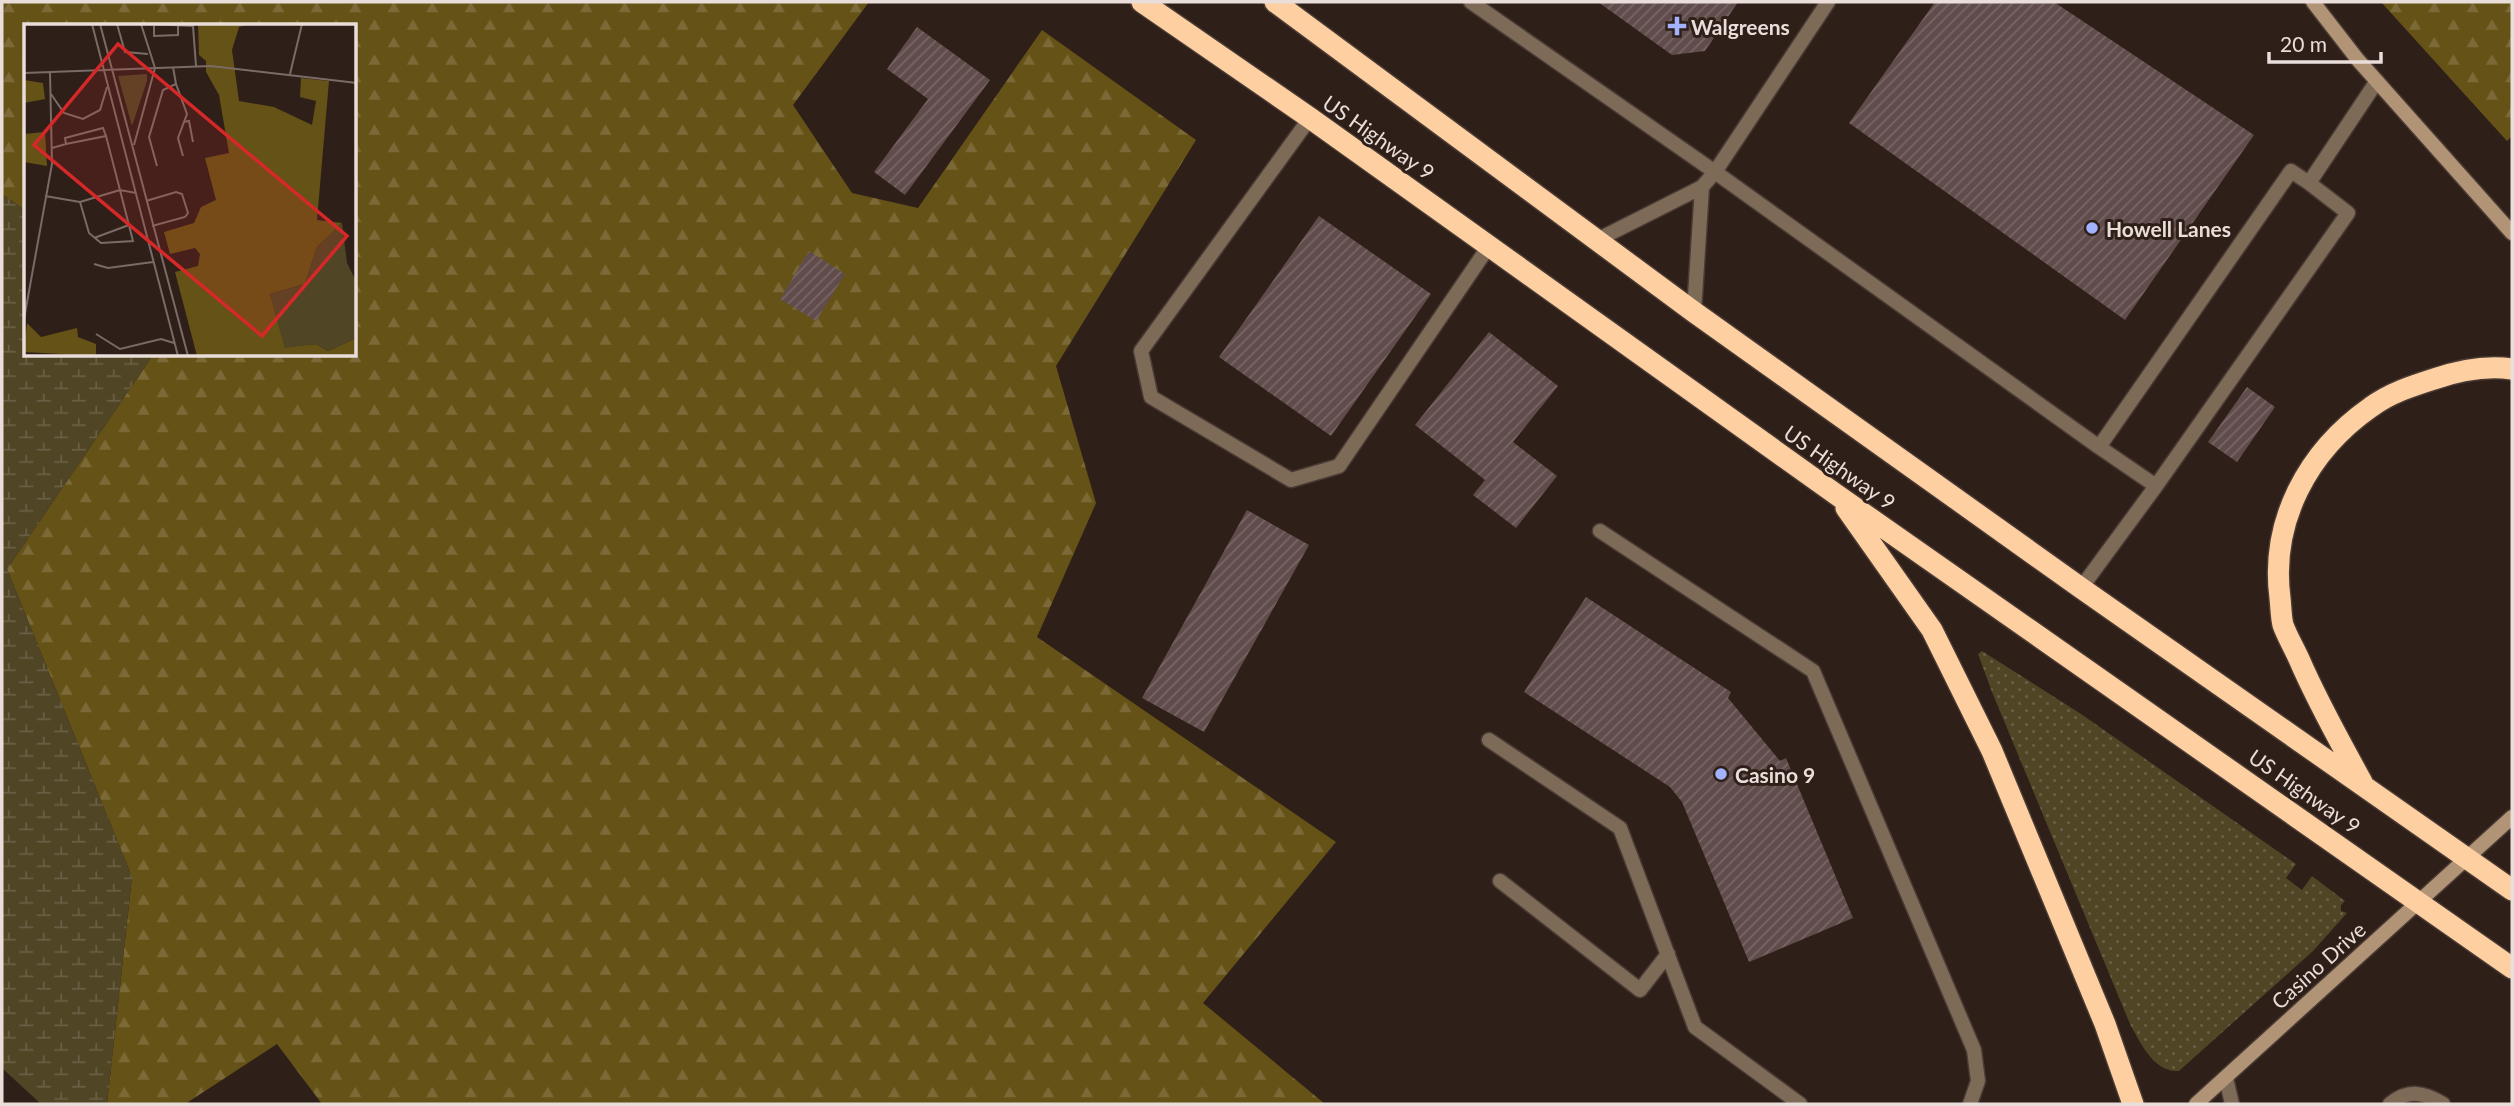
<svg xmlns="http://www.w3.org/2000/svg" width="2514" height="1106" viewBox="0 0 2514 1106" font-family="Lato,sans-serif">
  <defs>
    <pattern id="grass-dots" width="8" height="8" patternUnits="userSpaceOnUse" patternTransform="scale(1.75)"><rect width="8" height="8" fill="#504525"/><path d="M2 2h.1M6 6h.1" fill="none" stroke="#695f44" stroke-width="1.8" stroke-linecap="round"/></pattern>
    <pattern id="forest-firs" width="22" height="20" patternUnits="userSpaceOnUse" patternTransform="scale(1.75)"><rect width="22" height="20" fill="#655216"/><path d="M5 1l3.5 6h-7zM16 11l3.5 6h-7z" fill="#7b6a37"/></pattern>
    <pattern id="wetland-marsh" width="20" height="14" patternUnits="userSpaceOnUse" patternTransform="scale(1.75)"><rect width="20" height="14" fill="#504525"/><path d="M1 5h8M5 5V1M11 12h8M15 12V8" fill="none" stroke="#695f44"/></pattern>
    <pattern id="building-hatch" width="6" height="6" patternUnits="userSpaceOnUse" patternTransform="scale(1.75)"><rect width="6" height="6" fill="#614c4c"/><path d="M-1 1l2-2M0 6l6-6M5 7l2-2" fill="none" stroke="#786565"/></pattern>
  </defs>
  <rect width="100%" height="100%" fill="#2f1f19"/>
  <path fill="url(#grass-dots)" d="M 1982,651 L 2081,714 L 2296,864 L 2286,878 L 2302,890 L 2312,876 L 2345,901 L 2341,905 L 2341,911 L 2347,913 L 2313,951 L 2179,1071 C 2154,1073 2140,1042 2130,1024 L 1992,692 L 1978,654 Z"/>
  <path fill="url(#forest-firs)" d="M 2,2 L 869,2 L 793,105 L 852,193 L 918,208 L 1042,30 L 1196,140 L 1056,366 L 1096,503 L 1037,637 L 1336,842 L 1203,1003 L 1325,1104 L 322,1104 L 277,1044 L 185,1104 L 107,1104 L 132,877 L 7,569 L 153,355 L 355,355 L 355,26 L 26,26 L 26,211 L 2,194 Z
    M 2381,2 L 2512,2 L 2512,136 L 2507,141 Z"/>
  <path fill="url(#wetland-marsh)" d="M 2,194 L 26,211 L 26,355 L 153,355 L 7,569 L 132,877 L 107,1104 L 41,1104 L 2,1068 Z"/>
  <path fill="url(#building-hatch)" d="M 1598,2 L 1738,2 L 1705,51 L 1672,55 Z
    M 1935,2 L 2054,2 L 2254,135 L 2125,320 L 1849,123 Z
    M 917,27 L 990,80 L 905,195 L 874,172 L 928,99 L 887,69 Z
    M 1319,216 L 1431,294 L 1331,436 L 1219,357 Z
    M 809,251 L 845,274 L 816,321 L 780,299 Z
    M 1489,332 L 1558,386 L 1513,442 L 1557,476 L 1516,528 L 1473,495 L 1485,480 L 1415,425 Z
    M 2247,387 L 2275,407 L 2237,462 L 2208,442 Z
    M 1247,510 L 1309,545 L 1204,732 L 1142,698 Z
    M 1586,597 L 1731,692 L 1728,698 L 1780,761 L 1786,758 L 1853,918 L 1749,962 L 1682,802 L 1670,787 L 1524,692 Z"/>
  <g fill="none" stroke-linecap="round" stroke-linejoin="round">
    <defs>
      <path id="lane" d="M 1471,2 L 1715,172 L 1702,187 L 1595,241
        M 1828,2 L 1715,172 L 2099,447
        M 1310,118 L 1141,351 L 1151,397 L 1291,480 L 1339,466 L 1489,246
        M 2309,183 L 2291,171 L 2099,447 L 2156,486 L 2348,213 L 2309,183 L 2377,81
        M 1694,312 L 1702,187
        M 1600,531 L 1813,671 L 1974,1050 L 1978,1081 L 1970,1104
        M 2081,588 L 2156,486
        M 1489,740 L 1620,828 L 1695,1027 L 1800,1104
        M 1500,881 L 1640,990 L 1668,954
        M 2226,1078 L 2232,1104
        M 2390,1104 C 2408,1089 2424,1092 2443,1104"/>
      <path id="secondary" d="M 2313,2 L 2358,60 L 2512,233
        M 2196,1104 L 2512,817"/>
      <path id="highway" d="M 1142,2 L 1310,118 L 1837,495 L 2512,968
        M 1275,2 L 1694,312 L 2081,588 L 2512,890
        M 1846,508 L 1932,630 L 1992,751 L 2105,1024 L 2133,1104
        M 2362,782 C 2340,742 2317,701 2299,659 C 2294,648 2287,636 2283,625 C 2281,617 2281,607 2280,598 C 2270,521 2308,451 2371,407 C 2390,393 2412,386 2434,379 C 2460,370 2485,365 2512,369"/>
    </defs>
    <use href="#lane" stroke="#493a34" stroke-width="17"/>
    <use href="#secondary" stroke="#493a34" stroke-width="17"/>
    <use href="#highway" stroke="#493a34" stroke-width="24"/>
    <use href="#lane" stroke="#7d6b58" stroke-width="14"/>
    <use href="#secondary" stroke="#b19376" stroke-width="14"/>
    <use href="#highway" stroke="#fecfa1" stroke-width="21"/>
  </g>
  <g fill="#a3b2fd" stroke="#2f1f19" stroke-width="2.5">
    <path d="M1673.5 15.5h7v7h7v7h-7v7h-7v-7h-7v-7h7z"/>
    <circle cx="2092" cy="228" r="7"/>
    <circle cx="1721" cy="774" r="7"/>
  </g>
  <g text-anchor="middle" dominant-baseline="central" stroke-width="6" stroke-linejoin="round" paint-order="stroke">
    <g font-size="21" font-weight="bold" fill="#eadeda" stroke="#2f1f19" text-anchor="start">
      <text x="1691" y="26">Walgreens</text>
      <text x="2106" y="228">Howell Lanes</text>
      <text x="1735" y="774">Casino 9</text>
    </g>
    <g font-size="21" fill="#eadeda" stroke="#2f1f19">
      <text transform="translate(1379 137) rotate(35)">US Highway 9</text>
      <text transform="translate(1840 467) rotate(35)">US Highway 9</text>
      <text transform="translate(2305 791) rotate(35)">US Highway 9</text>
      <text transform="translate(2318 965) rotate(-42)">Casino Drive</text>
    </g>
  </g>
  <g transform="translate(24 24)">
    <rect width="332" height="332" fill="#2f1f19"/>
    <path d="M 123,50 L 123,57 L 108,102 L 94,52 Z" fill="#504525"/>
    <path d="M 174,0 L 227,0 L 215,3 L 208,26 L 215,77 L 250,83 L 288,101 L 292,77 L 276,73 L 277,54 L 305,57 L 293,196 L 318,199 L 293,223 L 281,260 L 246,270 L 261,323 L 292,320 L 304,327 L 332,314 L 332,332 L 173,332 L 151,248 L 174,242 L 176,230 L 171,224 L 146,230 L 140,208 L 170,199 L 177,183 L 192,176 L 181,134 L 205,129 L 195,71 L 182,48 L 182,37 L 175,31 ZM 0,56 L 19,59 L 21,75 L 0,79 ZM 21,108 L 23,142 L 0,138 L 0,110 ZM 3,299 L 17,313 L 53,304 L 54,313 L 72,320 L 72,332 L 0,328 Z" fill="#655216"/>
    <path d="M 318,199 L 323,239 L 332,257 L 332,314 L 304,327 L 292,320 L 261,324 L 246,270 L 281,260 L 293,223 Z" fill="#504525"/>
    <path fill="none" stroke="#7a6b66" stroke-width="2" d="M 68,0 L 154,332M 76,0 L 164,332M 93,0 L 101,28 L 124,30M 117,0 L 131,44M 127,0 L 169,2 L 172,42M 130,2 L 130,12 L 154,11 L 154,1M 0,49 L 187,42 L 333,59M 266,50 L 278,0M 152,60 L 163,90 L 154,114 L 159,132M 27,70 L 40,89 L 59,95 L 76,86 L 83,63M 159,98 L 165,97 L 169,118M 82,112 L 96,166 L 56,178 L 65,209 L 77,219 L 109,217 L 96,166 L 112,169M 110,121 L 131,44M 28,124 L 42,120 L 41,114 L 79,104 L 82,112 L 42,120M 133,142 L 125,113 L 139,66 L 152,60 L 149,43M 21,172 L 56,178M 122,177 L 152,168 L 158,170 L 164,189 L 161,193 L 128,202M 70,214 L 105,201M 70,240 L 84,244 L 129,238M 0,295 L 28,140 L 26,49M 72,310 L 96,325 L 137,315 L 150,319"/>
    <path fill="#d62828" fill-opacity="0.15" stroke="#d62828" stroke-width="3.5" d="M 94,20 L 323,212 L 238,312 L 10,121 Z"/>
    <rect width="332" height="332" fill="none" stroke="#eadeda" stroke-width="3.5"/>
  </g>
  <rect width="2514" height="1106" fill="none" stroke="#eadeda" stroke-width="7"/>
  <path d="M2269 52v10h112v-10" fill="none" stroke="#eadeda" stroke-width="3.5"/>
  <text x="2280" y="52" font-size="21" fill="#eadeda" stroke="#2f1f19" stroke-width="5" paint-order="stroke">20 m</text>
</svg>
